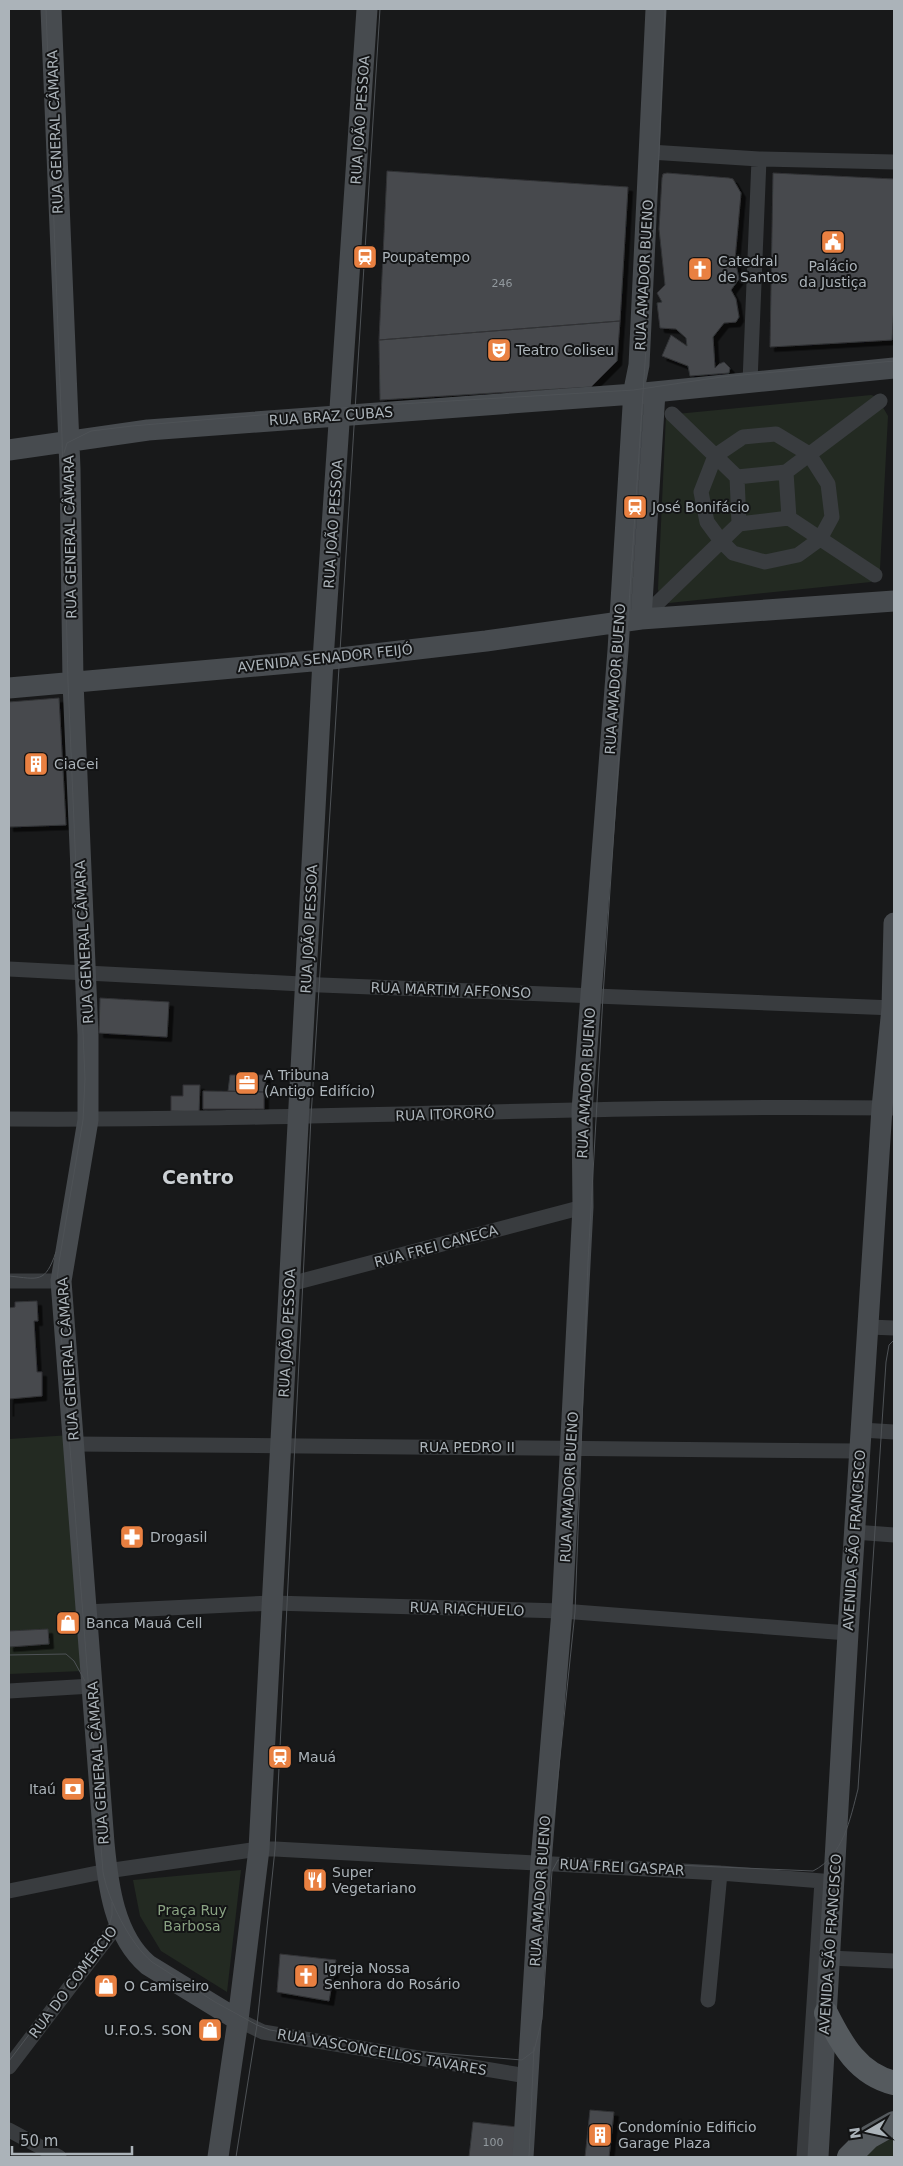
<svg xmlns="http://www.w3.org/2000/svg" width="903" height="2166" viewBox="0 0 903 2166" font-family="'DejaVu Sans',sans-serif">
  <defs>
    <filter id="shadow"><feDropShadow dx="4.5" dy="4.5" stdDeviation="0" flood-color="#0009"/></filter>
  </defs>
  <rect width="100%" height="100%" fill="#18191a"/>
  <path fill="#232a22" d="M 871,395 L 877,397 L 888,416 L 880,569 L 871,582 L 669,603 L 660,599 L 658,589 L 666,415 Z
    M 71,1435 L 83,1671 L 9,1674 L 9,1439 Z
    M 241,1870 L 227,1992 L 161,1951 L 140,1916 L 133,1880 Z
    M 894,2135 L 894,2157 L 862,2157 L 868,2150 Z"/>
  <path fill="#474a4d" stroke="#323336" filter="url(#shadow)" d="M 387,171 L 628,187 L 620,321 L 379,340 Z
    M 667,173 L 729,178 L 733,179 L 741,193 L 735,259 L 739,279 L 731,290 L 736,299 L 739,317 L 736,322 L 724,323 L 713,337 L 715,368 L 719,364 L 724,362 L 730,368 L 729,373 L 690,376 L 688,366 L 662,356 L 671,335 L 687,346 L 686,338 L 676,329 L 660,328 L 657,303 L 662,302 L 657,293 L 665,285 L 659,229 L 662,178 L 663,174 Z
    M 773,173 L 894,179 L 894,304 L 892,340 L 770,347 Z
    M 620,321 L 617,361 L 591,387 L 380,400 L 379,340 Z
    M 59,698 L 66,825 L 9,827 L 9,702 Z
    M 100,998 L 169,1002 L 167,1037 L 99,1033 Z
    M 230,1075 L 266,1075 L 264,1092 L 228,1091 Z
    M 183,1085 L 200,1085 L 199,1112 L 171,1111 L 171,1096 L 183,1096 Z
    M 203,1091 L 264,1092 L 264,1109 L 203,1109 Z
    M 37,1301 L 38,1321 L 34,1321 L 37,1372 L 42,1372 L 42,1396 L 9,1399 L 9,1412 L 9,1308 L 15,1307 L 15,1302 Z
    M 48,1629 L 49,1644 L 9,1647 L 9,1631 Z
    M 280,1954 L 336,1960 L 329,2001 L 277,1992 Z
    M 590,2110 L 614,2112 L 609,2157 L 585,2157 Z
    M 473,2122 L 517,2127 L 514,2157 L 469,2157 Z"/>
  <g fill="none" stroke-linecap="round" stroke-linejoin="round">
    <path stroke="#393c3f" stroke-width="15" d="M 650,152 L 759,159 L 894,162
      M 750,382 L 759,159
      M 672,414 L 737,477
      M 776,434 L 809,454 L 828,484 L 832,517 L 820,539 L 798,555 L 765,562 L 733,553 L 721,541 L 707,522 L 701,492 L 715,456 L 743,437 Z
      M 786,472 L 880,401
      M 789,518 L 875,575
      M 641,619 L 739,524 L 789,518 L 786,472 L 737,477 L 739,524
      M 9,969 L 321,985 L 894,1008
      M 9,1119 C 304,1121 599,1104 894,1108
      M 9,1281 L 61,1281
      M 290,1284 L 583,1207
      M 869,1327 L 894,1328
      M 861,1430 L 894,1432
      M 74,1444 L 859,1451
      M 854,1532 L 894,1535
      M 86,1612 L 272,1603 L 562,1611 L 848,1633
      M 9,1691 L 92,1686
      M 9,1891 L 107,1871 L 259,1849 L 275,1849 L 720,1873 L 835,1882
      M 830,1958 L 894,1961
      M 708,2000 L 720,1873
      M 238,2020 L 263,2032 L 527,2076
      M 9,2067 L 120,1921
      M 9,2130 L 59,2157
      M 804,2157 L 822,1881"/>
    <path stroke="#474b4f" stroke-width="21" d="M 51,9 L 70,469 L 73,682 L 88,1035 L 88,1120 L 61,1281 L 104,1843 C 108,1885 114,1936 148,1965 L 238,2020
      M 9,450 L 148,430 L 634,394 L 894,368
      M 641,619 L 655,392
      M 9,688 L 323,660 L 486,641 L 641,619 L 894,601
      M 218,2157 L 238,2020 L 259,1849 L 323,660 L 367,9
      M 523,2157 L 541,1862 L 562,1611 L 583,1207 L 582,1110 L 618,650 L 634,390 L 639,365 L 656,9
      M 818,2157 L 848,1633 L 882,1108 L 892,1008 L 894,923"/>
    <path stroke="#555a5e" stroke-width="24" d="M 826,2013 C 842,2045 858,2074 894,2083
      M 849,2157 L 869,2137 L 894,2123"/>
    <path stroke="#4e5256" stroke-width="1" d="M 46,9 L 62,437 L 68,682 L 85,1079 L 83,1120 L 59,1262 L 57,1281 L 103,1872 C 108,1900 130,1944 152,1962 L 215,2002 L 257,2025 L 270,2030 L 388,2049 L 522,2060 L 534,2051 L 542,2019 L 552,1871 L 558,1860 L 813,1871 C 843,1856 850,1820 858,1789 L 886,1362 L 889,1345 L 894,1340
      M 64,453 L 67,443 L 91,431 L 132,426 L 366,406 L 634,390 L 721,377 L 894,361
      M 9,1276 C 39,1279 45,1284 56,1252
      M 9,1655 L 66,1654 L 74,1661 L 85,1681
      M 548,1873 L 575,1612 L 588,1261 L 603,996 L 659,152 L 665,9
      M 9,2061 L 108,1930 L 112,1915 L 112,1902
      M 236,2157 L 257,2025 L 275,1849 L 311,1117 L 380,9
      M 529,2157 L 534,2047"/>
  </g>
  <defs>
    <symbol id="civic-square" viewBox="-11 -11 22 22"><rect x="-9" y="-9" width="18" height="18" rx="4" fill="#e98041" stroke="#131415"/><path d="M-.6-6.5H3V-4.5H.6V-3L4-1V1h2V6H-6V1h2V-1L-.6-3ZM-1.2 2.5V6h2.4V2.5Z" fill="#fff"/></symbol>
    <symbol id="station-square" viewBox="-11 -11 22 22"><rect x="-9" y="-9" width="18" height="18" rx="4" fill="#e98041" stroke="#131415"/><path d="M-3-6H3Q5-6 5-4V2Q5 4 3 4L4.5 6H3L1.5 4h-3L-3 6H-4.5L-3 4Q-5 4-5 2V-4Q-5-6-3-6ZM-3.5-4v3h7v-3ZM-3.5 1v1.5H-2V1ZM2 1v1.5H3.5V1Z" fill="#fff"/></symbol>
    <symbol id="church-square" viewBox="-11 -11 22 22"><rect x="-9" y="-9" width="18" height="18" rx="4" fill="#e98041" stroke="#131415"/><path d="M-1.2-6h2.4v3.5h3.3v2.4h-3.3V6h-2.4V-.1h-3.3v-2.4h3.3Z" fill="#fff"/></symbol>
    <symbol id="theatre-square" viewBox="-11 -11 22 22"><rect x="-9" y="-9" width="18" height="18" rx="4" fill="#e98041" stroke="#131415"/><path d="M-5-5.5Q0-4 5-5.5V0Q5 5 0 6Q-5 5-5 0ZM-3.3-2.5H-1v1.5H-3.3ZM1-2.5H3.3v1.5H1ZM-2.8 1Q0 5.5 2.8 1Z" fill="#fff"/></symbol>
    <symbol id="building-square" viewBox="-11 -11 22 22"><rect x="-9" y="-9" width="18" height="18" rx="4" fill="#e98041" stroke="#131415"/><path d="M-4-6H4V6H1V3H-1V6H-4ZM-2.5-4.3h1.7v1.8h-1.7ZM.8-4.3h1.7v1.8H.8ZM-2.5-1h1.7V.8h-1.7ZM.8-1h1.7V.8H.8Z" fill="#fff"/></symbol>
    <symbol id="office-square" viewBox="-11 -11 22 22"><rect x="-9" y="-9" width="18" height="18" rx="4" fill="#e98041" stroke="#131415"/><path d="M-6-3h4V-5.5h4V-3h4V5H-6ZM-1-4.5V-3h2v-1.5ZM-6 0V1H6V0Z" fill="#fff"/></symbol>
    <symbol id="pharmacy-square" viewBox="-11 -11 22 22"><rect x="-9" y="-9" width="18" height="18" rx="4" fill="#e98041" stroke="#131415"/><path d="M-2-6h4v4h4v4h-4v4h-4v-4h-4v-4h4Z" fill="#fff"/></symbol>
    <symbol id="shop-square" viewBox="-11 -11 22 22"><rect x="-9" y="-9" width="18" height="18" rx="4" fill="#e98041" stroke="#131415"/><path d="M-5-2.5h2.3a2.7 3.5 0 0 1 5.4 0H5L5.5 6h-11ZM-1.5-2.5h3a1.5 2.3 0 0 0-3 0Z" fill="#fff"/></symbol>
    <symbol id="bank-square" viewBox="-11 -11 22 22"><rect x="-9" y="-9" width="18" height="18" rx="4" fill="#e98041" stroke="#131415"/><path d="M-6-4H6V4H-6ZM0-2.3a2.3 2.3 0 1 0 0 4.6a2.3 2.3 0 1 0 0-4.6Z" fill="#fff"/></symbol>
    <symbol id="restaurant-square" viewBox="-11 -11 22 22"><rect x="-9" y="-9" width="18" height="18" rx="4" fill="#e98041" stroke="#131415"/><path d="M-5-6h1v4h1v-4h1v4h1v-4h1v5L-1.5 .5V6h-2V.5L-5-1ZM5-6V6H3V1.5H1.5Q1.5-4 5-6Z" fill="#fff"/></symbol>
  </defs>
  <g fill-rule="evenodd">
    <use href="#civic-square" x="819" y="228" width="28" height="28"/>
    <use href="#station-square" x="351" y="243" width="28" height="28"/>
    <use href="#church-square" x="686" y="255" width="28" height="28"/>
    <use href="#theatre-square" x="485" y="336" width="28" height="28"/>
    <use href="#station-square" x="621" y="493" width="28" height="28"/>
    <use href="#building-square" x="22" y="750" width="28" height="28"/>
    <use href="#office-square" x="233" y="1069" width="28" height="28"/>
    <use href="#pharmacy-square" x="118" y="1523" width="28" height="28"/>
    <use href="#shop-square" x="54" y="1609" width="28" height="28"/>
    <use href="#station-square" x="266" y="1743" width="28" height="28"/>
    <use href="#bank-square" x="59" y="1775" width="28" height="28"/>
    <use href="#restaurant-square" x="301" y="1866" width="28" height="28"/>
    <use href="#church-square" x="292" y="1962" width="28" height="28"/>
    <use href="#shop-square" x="92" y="1972" width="28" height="28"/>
    <use href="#shop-square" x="196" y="2016" width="28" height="28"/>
    <use href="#building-square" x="586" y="2121" width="28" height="28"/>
  </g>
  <g text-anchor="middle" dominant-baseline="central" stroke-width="4" stroke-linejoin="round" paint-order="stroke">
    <g font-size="11" fill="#92999e">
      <text x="502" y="283">246</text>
      <text x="493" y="2142">100</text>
    </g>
    <g font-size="14" fill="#abb3b9" stroke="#131415">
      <text transform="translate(360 120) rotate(-86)">RUA JOÃO PESSOA</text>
      <text transform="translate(55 132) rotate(-92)">RUA GENERAL CÂMARA</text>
      <text transform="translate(644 275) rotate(-87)">RUA AMADOR BUENO</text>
      <text transform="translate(331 416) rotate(-4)">RUA BRAZ CUBAS</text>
      <text transform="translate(333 524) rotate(-86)">RUA JOÃO PESSOA</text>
      <text transform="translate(70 537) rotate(-91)">RUA GENERAL CÂMARA</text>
      <text transform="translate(325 658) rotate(-6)">AVENIDA SENADOR FEIJÓ</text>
      <text transform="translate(615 679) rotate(-86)">RUA AMADOR BUENO</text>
      <text transform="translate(309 929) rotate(-87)">RUA JOÃO PESSOA</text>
      <text transform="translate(84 942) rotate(-93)">RUA GENERAL CÂMARA</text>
      <text transform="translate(451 990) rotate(2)">RUA MARTIM AFFONSO</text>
      <text transform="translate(586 1083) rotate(-87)">RUA AMADOR BUENO</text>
      <text transform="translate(445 1114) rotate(-2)">RUA ITORORÓ</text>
      <text transform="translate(436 1246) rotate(-15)">RUA FREI CANECA</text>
      <text transform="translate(287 1333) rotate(-87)">RUA JOÃO PESSOA</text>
      <text transform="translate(68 1359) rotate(-94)">RUA GENERAL CÂMARA</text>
      <text x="467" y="1447">RUA PEDRO II</text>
      <text transform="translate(569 1487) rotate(-87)">RUA AMADOR BUENO</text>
      <text transform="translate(854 1540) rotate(-86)">AVENIDA SÃO FRANCISCO</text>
      <text transform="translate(467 1609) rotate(2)">RUA RIACHUELO</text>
      <text transform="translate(98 1763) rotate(-94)">RUA GENERAL CÂMARA</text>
      <text transform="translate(622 1867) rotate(3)">RUA FREI GASPAR</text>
      <text transform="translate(540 1891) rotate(-86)">RUA AMADOR BUENO</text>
      <text transform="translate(830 1944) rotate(-86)">AVENIDA SÃO FRANCISCO</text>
      <text transform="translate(73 1982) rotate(-53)">RUA DO COMÉRCIO</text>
      <text transform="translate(382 2052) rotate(10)">RUA VASCONCELLOS TAVARES</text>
    </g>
    <g font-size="14" fill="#abb3b9" stroke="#131415" text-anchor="start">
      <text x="382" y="257">Poupatempo</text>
      <text x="718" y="261">Catedral<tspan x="718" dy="16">de Santos</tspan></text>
      <text x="833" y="266" text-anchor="middle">Palácio<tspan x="833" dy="16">da Justiça</tspan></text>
      <text x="516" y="350">Teatro Coliseu</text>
      <text x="652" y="507">José Bonifácio</text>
      <text x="54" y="764">CiaCei</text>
      <text x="264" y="1075">A Tribuna<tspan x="264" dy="16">(Antigo Edifício)</tspan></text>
      <text x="150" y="1537">Drogasil</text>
      <text x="86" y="1623">Banca Mauá Cell</text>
      <text x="298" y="1757">Mauá</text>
      <text x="56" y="1789" text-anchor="end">Itaú</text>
      <text x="332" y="1872">Super<tspan x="332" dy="16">Vegetariano</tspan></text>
      <text x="324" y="1968">Igreja Nossa<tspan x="324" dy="16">Senhora do Rosário</tspan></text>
      <text x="124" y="1986">O Camiseiro</text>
      <text x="192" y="2030" text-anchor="end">U.F.O.S. SON</text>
      <text x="618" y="2127">Condomínio Edificio<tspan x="618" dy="16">Garage Plaza</tspan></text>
    </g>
    <g font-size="14" fill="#8aa383" stroke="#131415">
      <text x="192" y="1910">Praça Ruy<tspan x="192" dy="16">Barbosa</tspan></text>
    </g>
    <g font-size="19" font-weight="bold" fill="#ccd1d5" stroke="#131415">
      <text x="198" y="1177">Centro</text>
    </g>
  </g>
  <rect width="903" height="2166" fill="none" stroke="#abb3b9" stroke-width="20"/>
  <g transform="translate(868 2131) rotate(261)" stroke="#131415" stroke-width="4" paint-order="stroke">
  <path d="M0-4L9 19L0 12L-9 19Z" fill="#abb3b9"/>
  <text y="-8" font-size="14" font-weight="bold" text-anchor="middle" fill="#abb3b9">N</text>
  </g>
  <path d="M12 2146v8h120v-8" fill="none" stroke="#abb3b9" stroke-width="2.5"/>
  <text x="20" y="2146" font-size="15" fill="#abb3b9" stroke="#131415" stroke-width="4" paint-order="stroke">50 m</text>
</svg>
